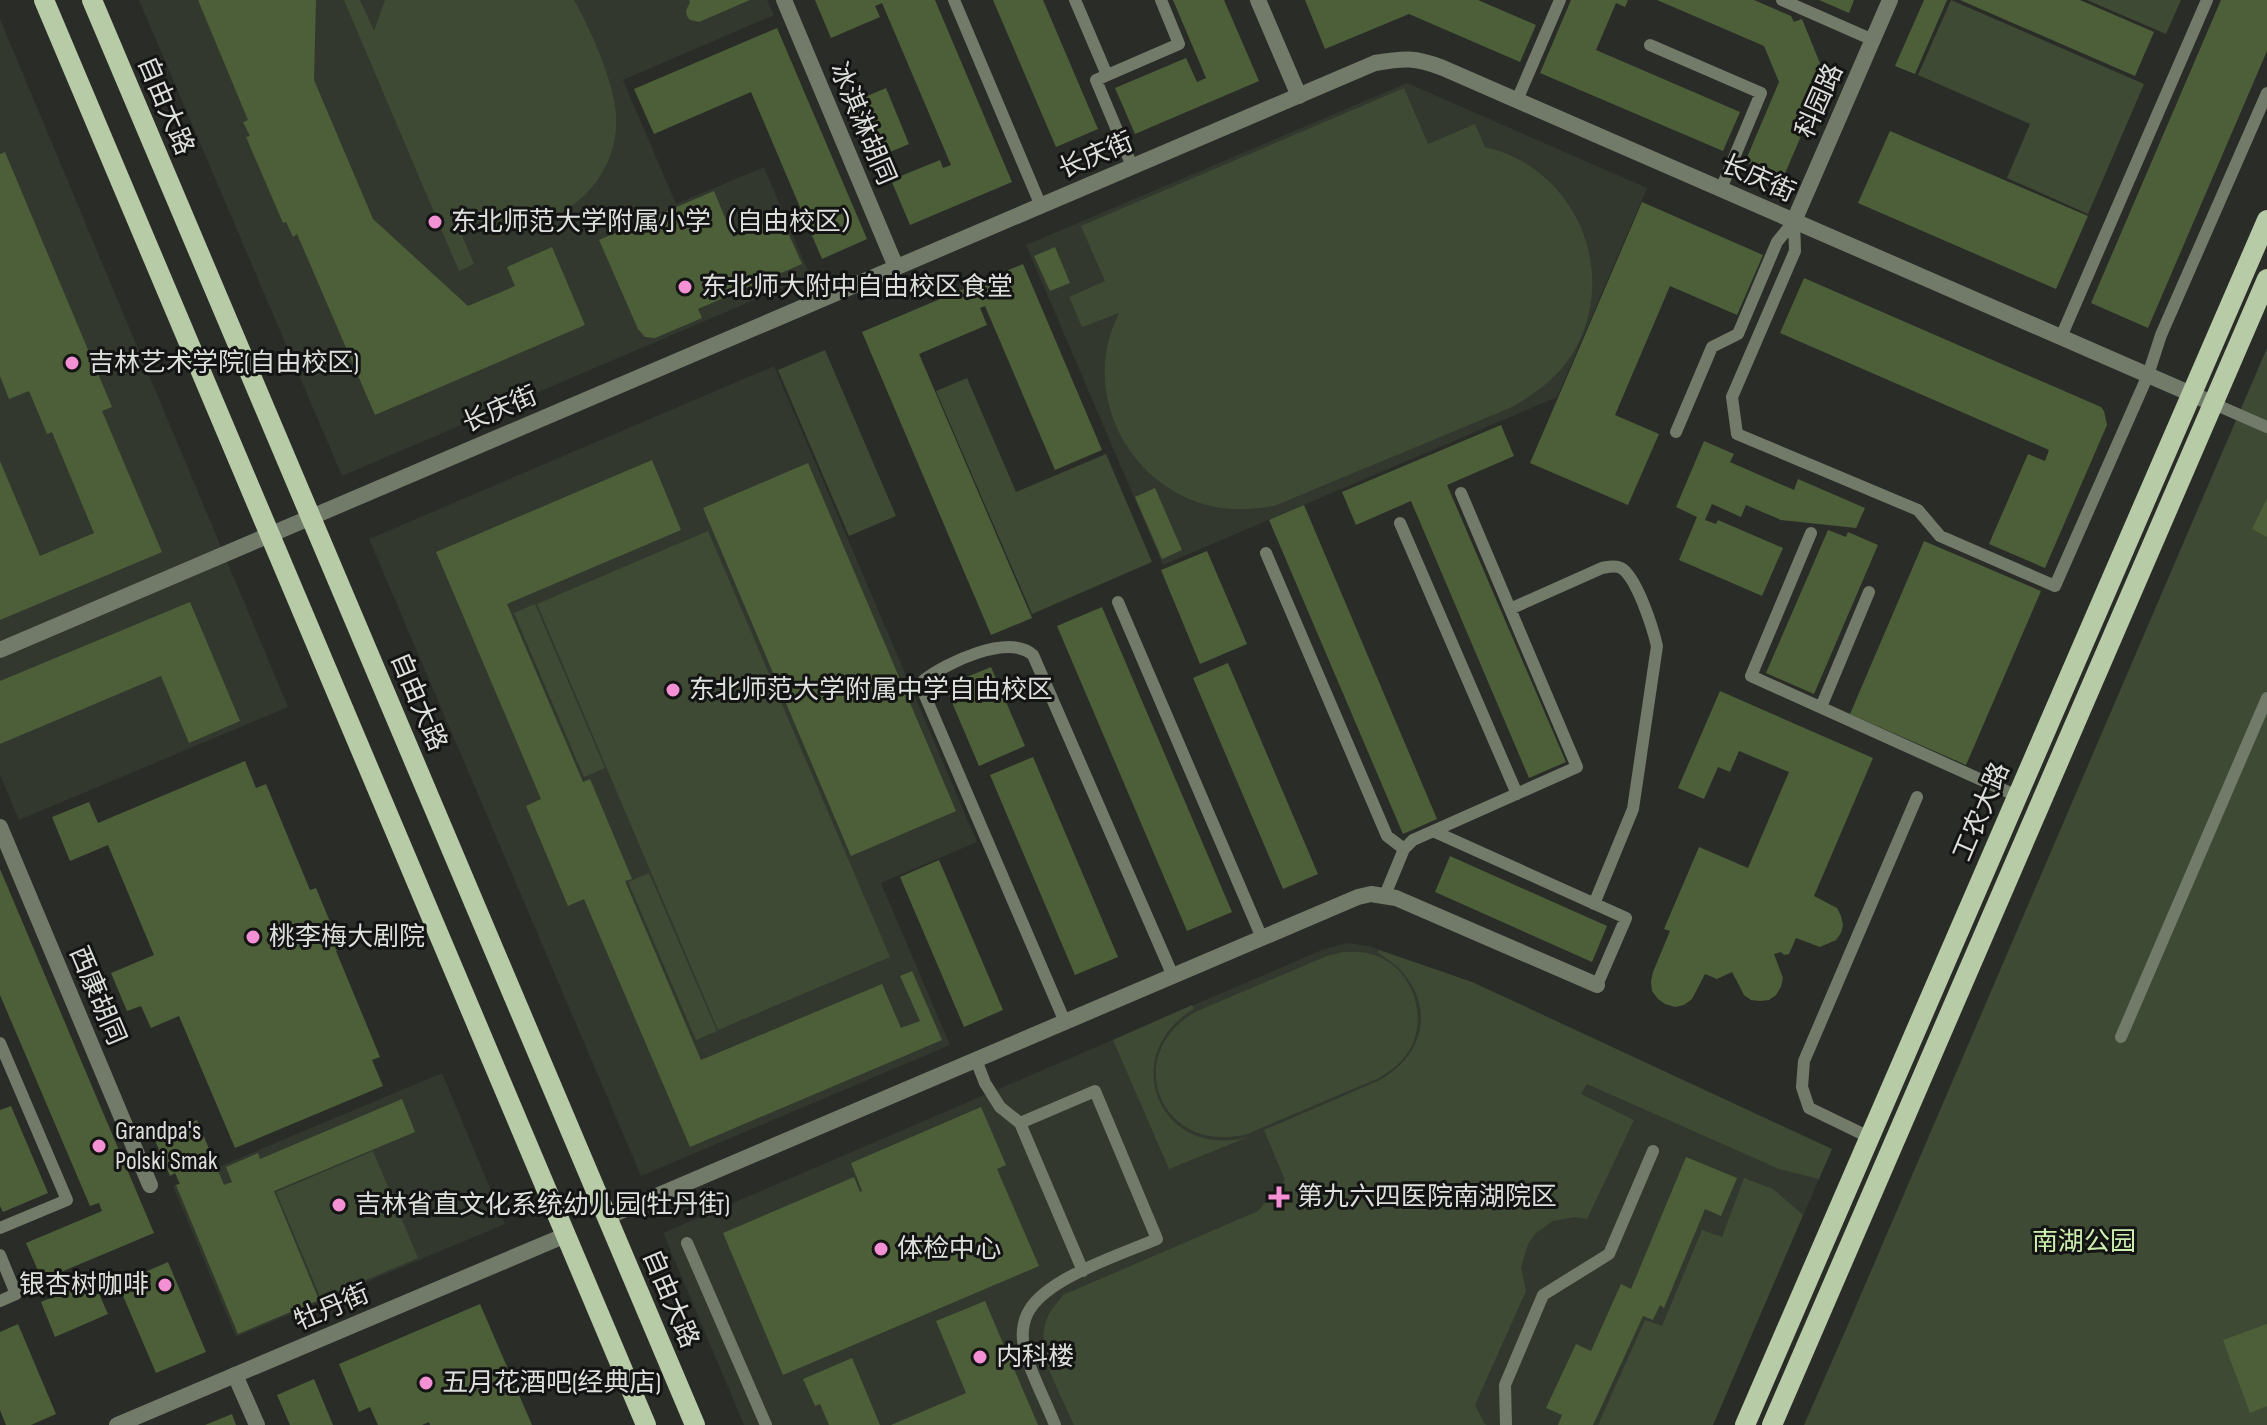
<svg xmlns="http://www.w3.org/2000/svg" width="2267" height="1425" viewBox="0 0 2267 1425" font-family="'Sofia Sans Condensed','Noto Sans SC',sans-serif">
  <rect width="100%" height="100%" fill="#2a2c28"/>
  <path fill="#32382e" d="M 139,0 L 767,0 L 774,15 L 623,80 L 676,204 L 764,167 L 810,276 L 342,476 Z
    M 0,19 L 288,707 L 19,820 L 0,775 Z
    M 1407,83 L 1647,188 L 1557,397 L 1163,565 L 1026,245 Z
    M 774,366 L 977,842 L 881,883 L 950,1045 L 641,1176 L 369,539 Z
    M 1346,943 L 1369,946 L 1472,982 L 1832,1149 L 1713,1425 L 744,1425 L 663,1233 L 1322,950 Z
    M 442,1073 L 505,1224 L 236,1337 L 173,1186 Z"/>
  <path fill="#3e4a33" d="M 344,0 L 360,0 L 374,31 L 385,0 L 574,0 C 590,28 615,84 616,116 C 620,183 555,238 489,224 C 475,221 462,214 450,207 L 474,264 L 459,271 Z
    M 1951,0 L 2144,84 L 2088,214 L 2007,178 L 2030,124 L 1918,75 Z
    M 2087,0 L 2181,0 L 2166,34 Z
    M 1404,88 L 1428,144 L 1475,124 L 1485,147 C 1573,167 1618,266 1577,346 C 1562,374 1538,393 1510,408 L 1274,506 C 1252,510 1229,511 1207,505 C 1139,487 1094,417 1107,348 C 1109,336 1114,324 1119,313 L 1082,327 L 1069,297 L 1105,281 L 1081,226 Z
    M 2267,348 L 2267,1425 L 1804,1425 L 1850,1320 Z
    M 825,350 L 896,516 L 849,536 L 778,370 Z
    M 967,378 L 1016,492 L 1106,454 L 1152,562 L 1032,614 L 936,391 Z
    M 708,531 L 890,957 L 718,1030 L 537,604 Z
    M 535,604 L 605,768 L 584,777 L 514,613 Z
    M 649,873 L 717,1031 L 696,1040 L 628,882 Z
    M 1379,950 L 1472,982 L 1832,1149 L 1819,1179 L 1779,1169 L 1587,1084 L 1581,1094 L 1634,1120 L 1587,1219 L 1575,1217 L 1553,1221 L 1535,1234 L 1528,1244 L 1521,1267 L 1526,1291 L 1475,1405 L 1484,1423 L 1487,1425 L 1074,1425 C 1061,1393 1032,1351 1048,1316 C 1051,1309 1058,1302 1063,1295 L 1258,1211 L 1285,1180 L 1264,1130 L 1380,1080 C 1436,1048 1434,985 1378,953 Z
    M 1343,952 C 1354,952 1364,951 1374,955 C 1409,966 1427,1009 1413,1043 C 1406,1059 1394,1069 1379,1078 L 1247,1134 C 1161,1156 1120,1056 1195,1012 L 1327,956 Z
    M 1192,1005 L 1194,1009 C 1116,1055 1160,1161 1248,1137 L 1169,1169 L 1113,1040 Z
    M 373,1151 L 418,1258 L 321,1299 L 276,1192 Z
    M 1744,1178 L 1773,1189 L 1803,1215 L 1713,1425 L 1598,1425 L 1645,1320 L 1662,1326 L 1702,1230 L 1722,1237 Z"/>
  <path fill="#4c5f38" d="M 198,0 L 316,0 L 314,80 L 373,219 L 468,306 L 515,286 L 507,267 L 552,247 L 585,325 L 375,415 L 297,234 L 293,237 L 286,222 L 283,223 L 246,137 L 250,136 L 243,122 L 248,120 Z
    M 689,0 L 750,0 L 699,22 L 690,20 L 687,16 L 686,11 L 690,2 Z
    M 815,0 L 935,0 L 1012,182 L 910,225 L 891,180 L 940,160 L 943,168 L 951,165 L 882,3 L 875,6 L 880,17 L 831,38 Z
    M 993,0 L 1043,0 L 1098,129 L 1056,147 Z
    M 1173,0 L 1224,0 L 1259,81 L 1135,134 L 1115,88 L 1186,58 L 1197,82 L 1206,78 Z
    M 1305,0 L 1478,0 L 1536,25 L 1520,62 L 1409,14 L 1325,49 Z
    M 1571,0 L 1628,0 L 1625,7 L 1616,3 L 1596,50 L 1740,112 L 1723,151 L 1540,73 Z
    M 1657,0 L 1754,0 L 1791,16 L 1794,22 L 1802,19 L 1826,78 L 1783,178 L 1745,162 L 1779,82 L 1764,46 Z
    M 1819,0 L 1854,0 L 1849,13 Z
    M 1924,0 L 1947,0 L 1915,74 L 1895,66 Z
    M 1960,0 L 2080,0 L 2154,32 L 2135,76 Z
    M 2221,0 L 2267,0 L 2267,51 L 2148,328 L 2091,303 Z
    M 777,28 L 867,239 L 822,259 L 751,92 L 654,134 L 634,89 Z
    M 886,88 L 909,144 L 876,158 L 853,102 Z
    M 1890,131 L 2088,216 L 2056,289 L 1858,203 Z
    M 5,152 L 112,407 L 102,411 L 162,552 L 0,620 L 0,461 L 40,556 L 94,533 L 52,432 L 47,434 L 29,391 L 9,399 L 0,376 L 0,154 Z
    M 714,191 L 733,237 L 781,217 L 802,264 L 698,309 L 702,318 L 655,338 L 645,337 L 638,329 L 599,240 Z
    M 1642,202 L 1763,255 L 1737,315 L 1670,286 L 1615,415 L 1659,434 L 1628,505 L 1530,463 Z
    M 1055,247 L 1070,283 L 1050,291 L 1034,256 Z
    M 1023,264 L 1102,450 L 1055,470 L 985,306 L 980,308 L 987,325 L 919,354 L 1032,618 L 991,635 L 862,332 Z
    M 1804,278 L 2101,407 L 2104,411 L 2107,425 L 2045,568 L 1989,544 L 2028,454 L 2045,461 L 2049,450 L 1780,333 Z
    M 1501,425 L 1514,456 L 1447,485 L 1566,762 L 1529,778 L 1411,501 L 1356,525 L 1342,492 Z
    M 1704,441 L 1734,454 L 1730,462 L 1794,490 L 1798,479 L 1865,508 L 1856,528 L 1781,520 L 1746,505 L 1741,517 L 1712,504 L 1705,520 L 1716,524 L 1718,520 L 1783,548 L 1762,596 L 1679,560 L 1697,517 L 1676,507 Z
    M 652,460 L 681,530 L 507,604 L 583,782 L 590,779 L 632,879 L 625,881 L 701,1060 L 882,984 L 901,1028 L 920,1021 L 900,976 L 912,971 L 942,1040 L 690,1147 L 584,899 L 568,906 L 526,806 L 541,799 L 436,552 Z
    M 808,463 L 956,811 L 851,856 L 703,508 Z
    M 1155,488 L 1182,550 L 1162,559 L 1135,497 Z
    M 2267,498 L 2267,537 L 2252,529 Z
    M 1304,505 L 1437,819 L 1403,834 L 1269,520 Z
    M 1828,530 L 1846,537 L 1848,532 L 1878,545 L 1814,694 L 1766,673 Z
    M 1924,541 L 2041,591 L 1966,765 L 1850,714 Z
    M 1207,551 L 1247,644 L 1200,664 L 1161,570 Z
    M 190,602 L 240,721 L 189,743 L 161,676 L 0,744 L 0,681 Z
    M 1102,607 L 1232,912 L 1187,931 L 1057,626 Z
    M 1228,663 L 1318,874 L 1283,889 L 1193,678 Z
    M 991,667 L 1025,746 L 979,766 L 945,686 Z
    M 1720,691 L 1873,758 L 1814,896 L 1837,908 L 1841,916 L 1843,925 L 1841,933 L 1836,940 L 1820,947 L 1796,938 L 1789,954 L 1784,955 L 1781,952 L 1774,954 L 1783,978 L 1781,987 L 1776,995 L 1769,1000 L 1760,1001 L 1751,1000 L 1744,995 L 1732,972 L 1717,979 L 1705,974 L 1692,999 L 1684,1005 L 1675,1007 L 1665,1004 L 1658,999 L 1652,991 L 1651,981 L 1653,972 L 1670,931 L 1664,929 L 1699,847 L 1748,868 L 1789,772 L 1739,751 L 1730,772 L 1718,767 L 1704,799 L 1678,788 Z
    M 1033,757 L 1118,957 L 1075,975 L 990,775 Z
    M 245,761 L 256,788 L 266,784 L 310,890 L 316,888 L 341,948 L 336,951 L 380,1057 L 372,1060 L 383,1086 L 235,1148 L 179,1016 L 151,1028 L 141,1006 L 127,1011 L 111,973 L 154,955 L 108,845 L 70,861 L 52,817 L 89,802 L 98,823 Z
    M 1450,856 L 1607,926 L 1592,962 L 1435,892 Z
    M 939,860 L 1003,1010 L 964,1027 L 900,877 Z
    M 0,869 L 154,1233 L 42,1280 L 26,1243 L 102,1211 L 99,1203 L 90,1206 L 0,995 Z
    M 402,1099 L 415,1132 L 274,1191 L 319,1300 L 238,1334 L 176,1185 L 180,1184 L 175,1173 L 170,1176 L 154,1138 L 197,1120 L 224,1185 L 232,1182 L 226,1167 L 258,1153 L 260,1159 Z
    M 11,1106 L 48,1193 L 3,1212 L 0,1206 L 0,1110 Z
    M 981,1107 L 1006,1165 L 997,1169 L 1039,1266 L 783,1375 L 723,1233 L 854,1177 L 860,1192 L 862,1191 L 851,1163 Z
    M 1686,1157 L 1737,1178 L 1721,1216 L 1705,1209 L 1664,1308 L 1660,1305 L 1653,1320 L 1643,1316 L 1593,1425 L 1558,1425 L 1562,1415 L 1546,1408 L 1576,1344 L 1591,1351 L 1621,1284 L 1631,1289 Z
    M 168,1262 L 206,1352 L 156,1373 L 118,1284 Z
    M 93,1280 L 108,1314 L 55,1337 L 41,1302 Z
    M 985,1301 L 1038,1425 L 891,1425 L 966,1393 L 936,1321 Z
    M 480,1304 L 532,1425 L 430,1425 L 429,1422 L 422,1425 L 378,1425 L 370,1407 L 359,1412 L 339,1364 Z
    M 18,1324 L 56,1414 L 31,1425 L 6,1425 L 0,1410 L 0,1332 Z
    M 2267,1324 L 2267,1406 L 2250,1413 L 2223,1340 Z
    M 852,1358 L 880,1425 L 829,1425 L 820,1404 L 815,1406 L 803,1379 Z
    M 314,1379 L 333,1425 L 290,1425 L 277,1395 Z
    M 232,1414 L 236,1425 L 205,1425 Z"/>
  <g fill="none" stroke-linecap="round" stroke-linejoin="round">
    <path stroke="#727b69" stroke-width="12" d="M 954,0 L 1041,206
      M 1075,0 L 1107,75
      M 1782,0 L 1873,40
      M 1650,45 L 1761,93 L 1721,189
      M 1517,100 L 1560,0
      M 1132,166 L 1096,80 L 1179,44 L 1161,0
      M 1794,221 L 1795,251 L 1732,397 L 1737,434 L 1918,510 L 1940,536 L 2055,586 L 2148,375 L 2161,335 L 2267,93
      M 2061,337 L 2207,0
      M 2212,403 L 2267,427
      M 1676,432 L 1712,347 L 1738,334 L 1777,242 L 1794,221
      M 1400,523 L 1517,794
      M 1811,533 L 1751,676 L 2017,796
      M 1266,553 L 1387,836 L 1404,849
      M 1118,602 L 1262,938
      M 1510,609 L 1602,568 C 1608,567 1615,565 1621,568 C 1637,577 1653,629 1657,646 L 1633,809 L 1594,904
      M 1821,707 L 1869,592
      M 1433,831 L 1626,918 L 1597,985
      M 1385,895 L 1404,849 L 1413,840 L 1577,767 L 1461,493
      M 1065,1022 L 923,691 L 924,680 C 946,663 1008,633 1033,655 L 1173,976
      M 2121,1037 L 2267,698
      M 0,1043 L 67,1200 L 0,1228
      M 976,1060 L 985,1083 L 1000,1107 L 1020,1123
      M 1871,1138 L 1809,1108 L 1802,1087 L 1804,1061 L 1917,797
      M 687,1243 L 766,1425
      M 0,1255 L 16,1294 L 0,1301
      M 1055,1425 C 1047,1404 1030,1372 1025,1351 C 1021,1338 1022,1321 1030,1309 C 1050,1277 1122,1254 1157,1239 L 1095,1091 L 1020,1123 L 1083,1271
      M 1506,1425 L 1505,1385 L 1543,1295 L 1609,1254 L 1653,1151"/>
    <path stroke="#727b69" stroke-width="16" d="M 784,0 L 896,267
      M 1258,0 L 1299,96
      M 1794,221 L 1890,0
      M 0,827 L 150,1185
      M 607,1217 L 1358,897 L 1371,894 L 1396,898 L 1597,985
      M 235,1375 L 257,1425"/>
    <path stroke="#727b69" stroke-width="16" d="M 0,650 L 1375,63 C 1404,58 1415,57 1443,68 L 2212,403
      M 117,1425 L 566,1235"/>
    <path stroke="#b7cba6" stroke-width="20" d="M 44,0 L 646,1425
      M 92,0 L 695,1425
      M 1745,1425 L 2267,220
      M 1772,1425 L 2267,279"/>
  </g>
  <g fill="#f491d4" stroke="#131413" stroke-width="3">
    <circle cx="435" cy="222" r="8"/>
    <circle cx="685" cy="287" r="8"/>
    <circle cx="72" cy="363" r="8"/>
    <circle cx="673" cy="690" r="8"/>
    <circle cx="253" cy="937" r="8"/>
    <circle cx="99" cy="1146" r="8"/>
    <path d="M1275 1185h8v8h8v8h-8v8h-8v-8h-8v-8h8z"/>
    <circle cx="339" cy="1205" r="8"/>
    <circle cx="881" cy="1249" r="8"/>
    <circle cx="165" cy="1285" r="8"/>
    <circle cx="980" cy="1357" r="8"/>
    <circle cx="426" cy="1383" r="8"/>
  </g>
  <g text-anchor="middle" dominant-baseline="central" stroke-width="6" stroke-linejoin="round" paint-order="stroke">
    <g font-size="26" fill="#dddfdc" stroke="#131413">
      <text transform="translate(1820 101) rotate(-66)">科园路</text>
      <text transform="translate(165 106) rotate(67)">自由大路</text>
      <text transform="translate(862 124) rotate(67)">冰淇淋胡同</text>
      <text transform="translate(1096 156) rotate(-23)">长庆街</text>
      <text transform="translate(1758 179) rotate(24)">长庆街</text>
      <text transform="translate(500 410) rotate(-23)">长庆街</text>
      <text transform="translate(418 702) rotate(67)">自由大路</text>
      <text transform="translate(1982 812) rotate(-67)">工农大路</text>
      <text transform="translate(97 996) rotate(67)">西康胡同</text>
      <text transform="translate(670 1299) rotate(67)">自由大路</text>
      <text transform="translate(332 1308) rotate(-23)">牡丹街</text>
    </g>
    <g font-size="26" fill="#dddfdc" stroke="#131413" text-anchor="start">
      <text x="451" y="222">东北师范大学附属小学（自由校区）</text>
      <text x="701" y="287">东北师大附中自由校区食堂</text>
      <text x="88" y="363">吉林艺术学院(自由校区)</text>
      <text x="689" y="690">东北师范大学附属中学自由校区</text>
      <text x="269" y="937">桃李梅大剧院</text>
      <text x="115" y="1131">Grandpa's<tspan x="115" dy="30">Polski Smak</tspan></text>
      <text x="1297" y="1197">第九六四医院南湖院区</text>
      <text x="355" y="1205">吉林省直文化系统幼儿园(牡丹街)</text>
      <text x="897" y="1249">体检中心</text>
      <text x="149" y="1285" text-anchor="end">银杏树咖啡</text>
      <text x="996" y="1357">内科楼</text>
      <text x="442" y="1383">五月花酒吧(经典店)</text>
    </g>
    <g font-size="26" fill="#cef0ae" stroke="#131413">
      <text x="2084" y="1242">南湖公园</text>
    </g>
  </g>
</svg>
